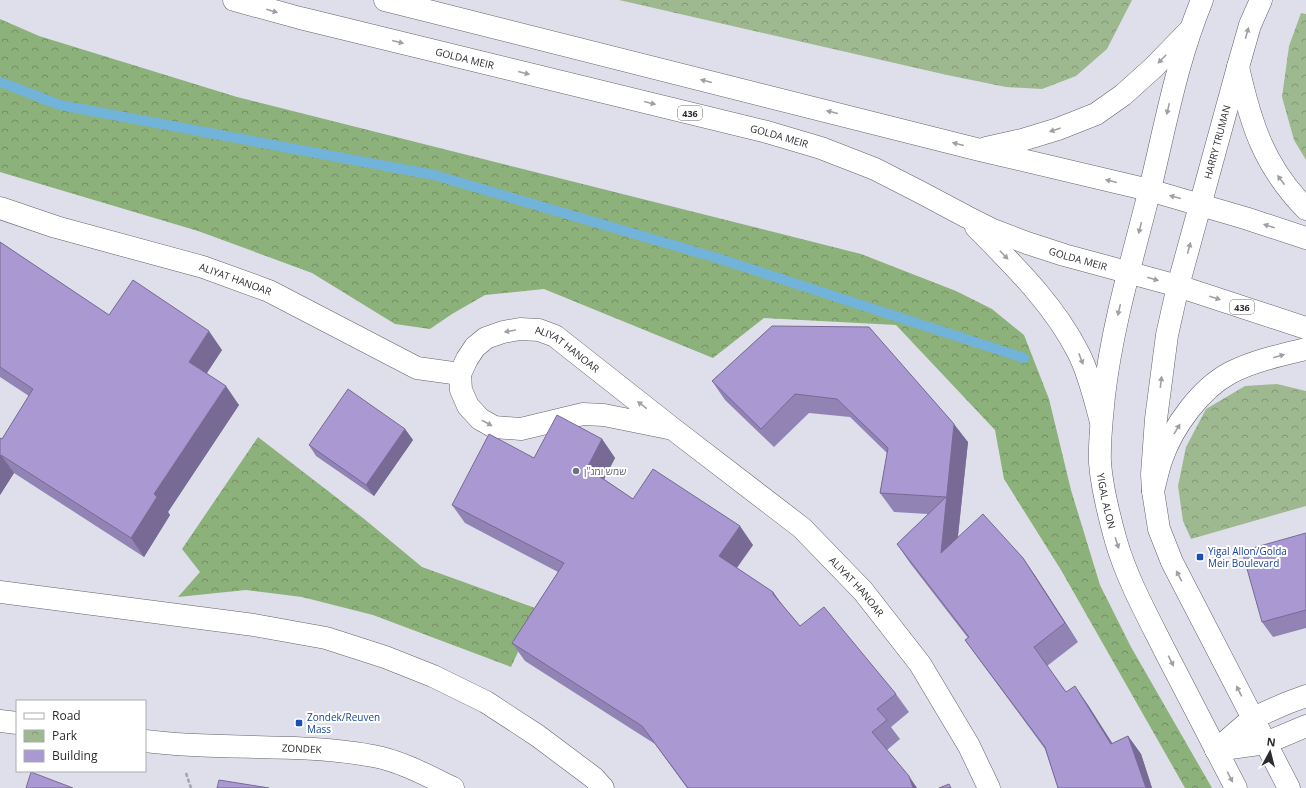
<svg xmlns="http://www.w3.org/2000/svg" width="1306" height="788" viewBox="0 0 1306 788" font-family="'Open Sans','Noto Sans Hebrew',sans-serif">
  <defs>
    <pattern id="forest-crowns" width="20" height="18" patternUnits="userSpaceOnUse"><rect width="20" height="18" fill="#8db17a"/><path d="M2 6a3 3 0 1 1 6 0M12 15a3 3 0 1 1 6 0" fill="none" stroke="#739064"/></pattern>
    <pattern id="park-crowns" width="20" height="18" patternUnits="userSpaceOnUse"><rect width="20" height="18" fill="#9eb990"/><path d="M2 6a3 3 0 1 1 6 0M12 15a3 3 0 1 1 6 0" fill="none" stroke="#819776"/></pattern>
  </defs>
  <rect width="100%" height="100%" fill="#dfdfeb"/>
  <path fill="url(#forest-crowns)" d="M 0,19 L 39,36 L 237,97 L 861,254 L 956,291 L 992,309 L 1024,335 L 1049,399 L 1071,490 L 1100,585 L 1131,647 L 1212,788 L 1185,788 L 1061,570 L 1004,479 L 995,430 L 896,325 L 764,318 L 713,358 L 544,289 L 485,295 L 452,314 L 430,329 L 395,324 L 312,273 L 198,231 L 0,172 Z
    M 258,437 L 363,518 L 422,567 L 538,609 L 511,667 L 373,615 L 302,597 L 246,590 L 178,597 L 200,572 L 182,549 Z"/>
  <path fill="url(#park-crowns)" d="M 619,0 L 1132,0 L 1107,49 L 1076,76 L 1042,89 L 1006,87 L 947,75 Z
    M 1301,13 L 1306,14 L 1306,160 L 1294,140 L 1282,97 L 1289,46 Z
    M 1277,384 L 1306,391 L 1306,506 L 1191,539 L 1183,521 L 1178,486 L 1186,447 L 1206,409 L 1245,386 Z"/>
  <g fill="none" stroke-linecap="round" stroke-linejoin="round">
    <path stroke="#72b3da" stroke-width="10" d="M 0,82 L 60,105 L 434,175 L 717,258 L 1024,358"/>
    <defs>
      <g id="minor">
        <path id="s1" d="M 1202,0 C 1176,63 1165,128 1149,193 C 1132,260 1112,327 1104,396 C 1102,418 1099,441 1100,463 C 1102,489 1109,516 1116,541 C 1127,579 1147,615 1165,651 C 1189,697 1212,742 1236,788"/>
        <path d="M 1261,0 L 1250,25 L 1238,67 L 1178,286 L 1167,335 L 1156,419 L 1152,474 L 1153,491 L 1159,529 L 1172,562 L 1289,788"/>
        <path id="s2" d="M 0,208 L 56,227 L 203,267 L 269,291 L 417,368 L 460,374"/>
        <path id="s3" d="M 673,429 L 604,415 L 583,414 L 521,429 L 494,427 L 480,419 L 468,406 L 461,390 L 460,374 L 467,359 L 475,347 L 486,338 L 503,332 L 520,329 L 539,330 L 555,336 L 673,429 L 802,528 L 863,591 L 920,664 L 969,746 L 989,788"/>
        <path d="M 0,592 L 254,625 L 326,638 L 385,657 L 433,676 L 486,702 L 538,736 L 594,778 L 603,788"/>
        <path d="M 0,721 L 17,723"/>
        <path id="s4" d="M 145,741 C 221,751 298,742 373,756 C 401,761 428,776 453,788"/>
        <path d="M 1216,750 L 1253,718 L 1287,703 L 1306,696"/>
        <path d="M 1216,750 L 1266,743 L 1306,726"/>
      </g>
      <g id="major">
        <path id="s5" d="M 234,0 L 300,18 L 767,132 L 821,148 L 875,169 L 920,192 L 967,217 L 993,230 L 1027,243 L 1064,255 L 1178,286 L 1306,328"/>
        <path d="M 385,0 L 980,150 L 1149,190 L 1245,218 L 1306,238"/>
        <path d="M 1238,67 C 1251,125 1264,166 1306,209"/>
        <path d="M 986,148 L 1022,140 L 1058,129 L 1096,114 L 1123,95 L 1154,67 L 1189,31"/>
        <path d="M 976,227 C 1014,266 1053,303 1078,352 C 1089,373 1095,400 1101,422"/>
        <path d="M 1153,491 C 1156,480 1158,469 1162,458 C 1173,427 1200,389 1230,373 C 1253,361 1281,355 1306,349"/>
      </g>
    </defs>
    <use href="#minor" stroke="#61616b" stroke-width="23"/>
    <use href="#major" stroke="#61616b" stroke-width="23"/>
    <path stroke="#a3a3ac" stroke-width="2.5" stroke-dasharray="4 2" stroke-linecap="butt" d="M 186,773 L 191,788"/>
    <use href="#minor" stroke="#fff" stroke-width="22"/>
    <use href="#major" stroke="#fff" stroke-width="22"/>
  </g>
  <path fill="#9283b5" d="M 0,242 L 109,315 L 222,350 L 207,373 L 239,405 L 168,512 L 170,515 L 144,557 L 14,473 L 0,495 L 0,438 L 2,439 L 29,396 L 0,377 Z
    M 772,326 L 968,442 L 958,537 L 1023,558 L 1036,577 L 1078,642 L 1047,666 L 1066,692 L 1088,705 L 1112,744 L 1128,736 L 1141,754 L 1152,788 L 1058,788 L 1045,749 L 978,658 L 965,640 L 968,638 L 910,563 L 897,544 L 928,514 L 894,512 L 880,493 L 887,453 L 850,417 L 809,413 L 774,447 L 725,400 L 712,381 Z
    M 405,429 L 413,440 L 374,496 L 316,456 L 309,445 Z
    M 602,439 L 615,458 L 604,479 L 633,499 L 753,545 L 737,568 L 773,592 L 782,605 L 800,626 L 896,694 L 909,712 L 891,727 L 900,739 L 887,750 L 917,788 L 687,788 L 655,744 L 525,661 L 512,643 L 558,572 L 465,523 L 452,505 L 534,458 Z
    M 1306,533 L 1306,628 L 1273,637 L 1262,622 Z"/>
  <path fill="#776a94" d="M 209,331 L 222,350 L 202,380 L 189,362 Z
    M 226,386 L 239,405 L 168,512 L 170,515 L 144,557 L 131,538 L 154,494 Z
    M 954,424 L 968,442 L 954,571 L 941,553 Z
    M 405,429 L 413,440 L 374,496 L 366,485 Z
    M 602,439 L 615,458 L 600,487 L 587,468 Z
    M 1,455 L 14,473 L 0,495 L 0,456 Z
    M 740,526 L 753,545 L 732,574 L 719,556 Z
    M 1023,558 L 1036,577 L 1078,642 L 1065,623 Z
    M 773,592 L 786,610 L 773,594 Z
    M 1075,686 L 1088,705 L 1125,763 L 1111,744 Z
    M 1128,736 L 1141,754 L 1152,788 L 1146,788 Z
    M 909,776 L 917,788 L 913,788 Z"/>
  <path fill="#aa98d3" stroke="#776a94" d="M 0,242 L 109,315 L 133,280 L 209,331 L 189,362 L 226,386 L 154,494 L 157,497 L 131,538 L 1,455 L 0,456 L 0,438 L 2,439 L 33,389 L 0,367 Z
    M 772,326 L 869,327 L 954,424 L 941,553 L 983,514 L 1023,558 L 1065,623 L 1034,647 L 1066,692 L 1075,686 L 1111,744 L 1128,736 L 1146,788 L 1058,788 L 1045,747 L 965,640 L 969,637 L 897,544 L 946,497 L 880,493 L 888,448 L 837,399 L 795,394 L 761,429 L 712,381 Z
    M 348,389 L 405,429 L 366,485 L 309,445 Z
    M 557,415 L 602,439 L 587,468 L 633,499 L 653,469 L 740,526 L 719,556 L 773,592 L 773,594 L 800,626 L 824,607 L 896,694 L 877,709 L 887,720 L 872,732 L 909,776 L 913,788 L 688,788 L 642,726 L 512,643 L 564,563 L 452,505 L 489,434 L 534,458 Z
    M 1306,533 L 1306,610 L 1262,622 L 1242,551 Z
    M 31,772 L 73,788 L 26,788 Z
    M 219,780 L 269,788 L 217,788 Z
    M 949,784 L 951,788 L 939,788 Z"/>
  <defs><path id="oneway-solid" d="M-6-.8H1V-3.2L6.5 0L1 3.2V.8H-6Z"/></defs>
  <g fill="#a0a0a2">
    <use href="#oneway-solid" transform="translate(272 11) rotate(16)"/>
    <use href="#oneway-solid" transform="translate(1247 33) rotate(-74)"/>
    <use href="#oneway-solid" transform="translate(398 42) rotate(14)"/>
    <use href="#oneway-solid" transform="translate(1162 59) rotate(134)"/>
    <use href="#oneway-solid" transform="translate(524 73) rotate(14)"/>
    <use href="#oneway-solid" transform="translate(706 81) rotate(-166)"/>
    <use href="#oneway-solid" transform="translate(650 103) rotate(14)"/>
    <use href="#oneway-solid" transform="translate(1168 109) rotate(103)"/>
    <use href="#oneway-solid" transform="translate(832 112) rotate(-166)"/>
    <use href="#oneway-solid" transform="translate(1055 130) rotate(161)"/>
    <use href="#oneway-solid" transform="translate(958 144) rotate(-166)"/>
    <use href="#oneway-solid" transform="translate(1281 180) rotate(-127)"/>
    <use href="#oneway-solid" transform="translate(1111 181) rotate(-166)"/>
    <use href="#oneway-solid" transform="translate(1175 197) rotate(-165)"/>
    <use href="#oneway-solid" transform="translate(1269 226) rotate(-162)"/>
    <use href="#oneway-solid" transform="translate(1140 228) rotate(104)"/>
    <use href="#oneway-solid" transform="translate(1189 248) rotate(-75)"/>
    <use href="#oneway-solid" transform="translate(1004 255) rotate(46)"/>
    <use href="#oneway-solid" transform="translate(1153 279) rotate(16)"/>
    <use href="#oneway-solid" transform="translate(1215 298) rotate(18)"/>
    <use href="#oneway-solid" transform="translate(1119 310) rotate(104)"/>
    <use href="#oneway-solid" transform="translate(510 331) rotate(170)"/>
    <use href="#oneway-solid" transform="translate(1279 356) rotate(-16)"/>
    <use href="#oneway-solid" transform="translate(1081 359) rotate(69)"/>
    <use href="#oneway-solid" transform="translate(1161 382) rotate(-83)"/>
    <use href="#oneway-solid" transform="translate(642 405) rotate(-142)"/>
    <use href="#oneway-solid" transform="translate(487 423) rotate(29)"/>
    <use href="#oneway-solid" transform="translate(1177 429) rotate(-59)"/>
    <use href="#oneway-solid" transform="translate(1117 543) rotate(72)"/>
    <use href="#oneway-solid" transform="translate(1179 576) rotate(-118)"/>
    <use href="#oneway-solid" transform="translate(1171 661) rotate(63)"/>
    <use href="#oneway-solid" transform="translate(1239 691) rotate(-117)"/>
    <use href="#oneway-solid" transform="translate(1230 777) rotate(63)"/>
  </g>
  <circle fill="#6b7280" stroke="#fff" stroke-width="1.5" cx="576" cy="471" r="4"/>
  <g fill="#1a4fb4" stroke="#fff" stroke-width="1.5">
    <rect x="1196" y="553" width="8" height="8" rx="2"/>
    <rect x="295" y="719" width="8" height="8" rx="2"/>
  </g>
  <g text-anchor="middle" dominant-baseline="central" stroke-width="4" stroke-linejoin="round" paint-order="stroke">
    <g fill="#fff" stroke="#6b6b6e" stroke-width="1">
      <rect x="678" y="106" width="24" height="14" rx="3"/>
      <rect x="1230" y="300" width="24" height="14" rx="3"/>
    </g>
    <g font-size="9" font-weight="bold" fill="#2c2c30">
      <text x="690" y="113">436</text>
      <text x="1242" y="307">436</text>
    </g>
    <g font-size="10" fill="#2c2c30" stroke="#fff">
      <text stroke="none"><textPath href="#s5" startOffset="238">GOLDA MEIR</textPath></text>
      <text stroke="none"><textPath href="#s5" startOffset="562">GOLDA MEIR</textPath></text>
      <text transform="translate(1217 142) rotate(-75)">HARRY TRUMAN</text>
      <text stroke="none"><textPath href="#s5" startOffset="886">GOLDA MEIR</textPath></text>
      <text stroke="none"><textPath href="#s2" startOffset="246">ALIYAT HANOAR</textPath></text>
      <text stroke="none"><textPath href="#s3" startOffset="383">ALIYAT HANOAR</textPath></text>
      <text stroke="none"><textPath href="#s1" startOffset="514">YIGAL ALON</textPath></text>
      <text stroke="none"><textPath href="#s3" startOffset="759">ALIYAT HANOAR</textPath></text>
      <text stroke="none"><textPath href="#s4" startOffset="157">ZONDEK</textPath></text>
    </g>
    <g font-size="10" fill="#5b616d" stroke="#fff" text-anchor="start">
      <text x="584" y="471">שמש ומג"ן</text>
    </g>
    <g font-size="10" fill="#164399" stroke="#fff" text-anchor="start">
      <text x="1208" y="551">Yigal Allon/Golda<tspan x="1208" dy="12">Meir Boulevard</tspan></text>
      <text x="307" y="717">Zondek/Reuven<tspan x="307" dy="12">Mass</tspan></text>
    </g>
  </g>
  <rect x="16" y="700" width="130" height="72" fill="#ffffff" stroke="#ababac"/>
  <rect x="24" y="713" width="20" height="6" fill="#ffffff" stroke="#ababac"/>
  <text x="52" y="720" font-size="12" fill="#2c2c30">Road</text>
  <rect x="24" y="730" width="20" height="12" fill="url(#park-crowns)" stroke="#ababac"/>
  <text x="52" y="740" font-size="12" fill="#2c2c30">Park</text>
  <rect x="24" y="750" width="20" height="12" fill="#aa98d3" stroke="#ababac"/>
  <text x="52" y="760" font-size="12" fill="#2c2c30">Building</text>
  <g transform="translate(1270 752) rotate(7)" stroke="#ffffff" stroke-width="3" paint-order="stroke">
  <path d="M0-3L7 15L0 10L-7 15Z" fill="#2c2c30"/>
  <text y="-6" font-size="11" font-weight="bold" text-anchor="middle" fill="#2c2c30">N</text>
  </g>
</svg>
